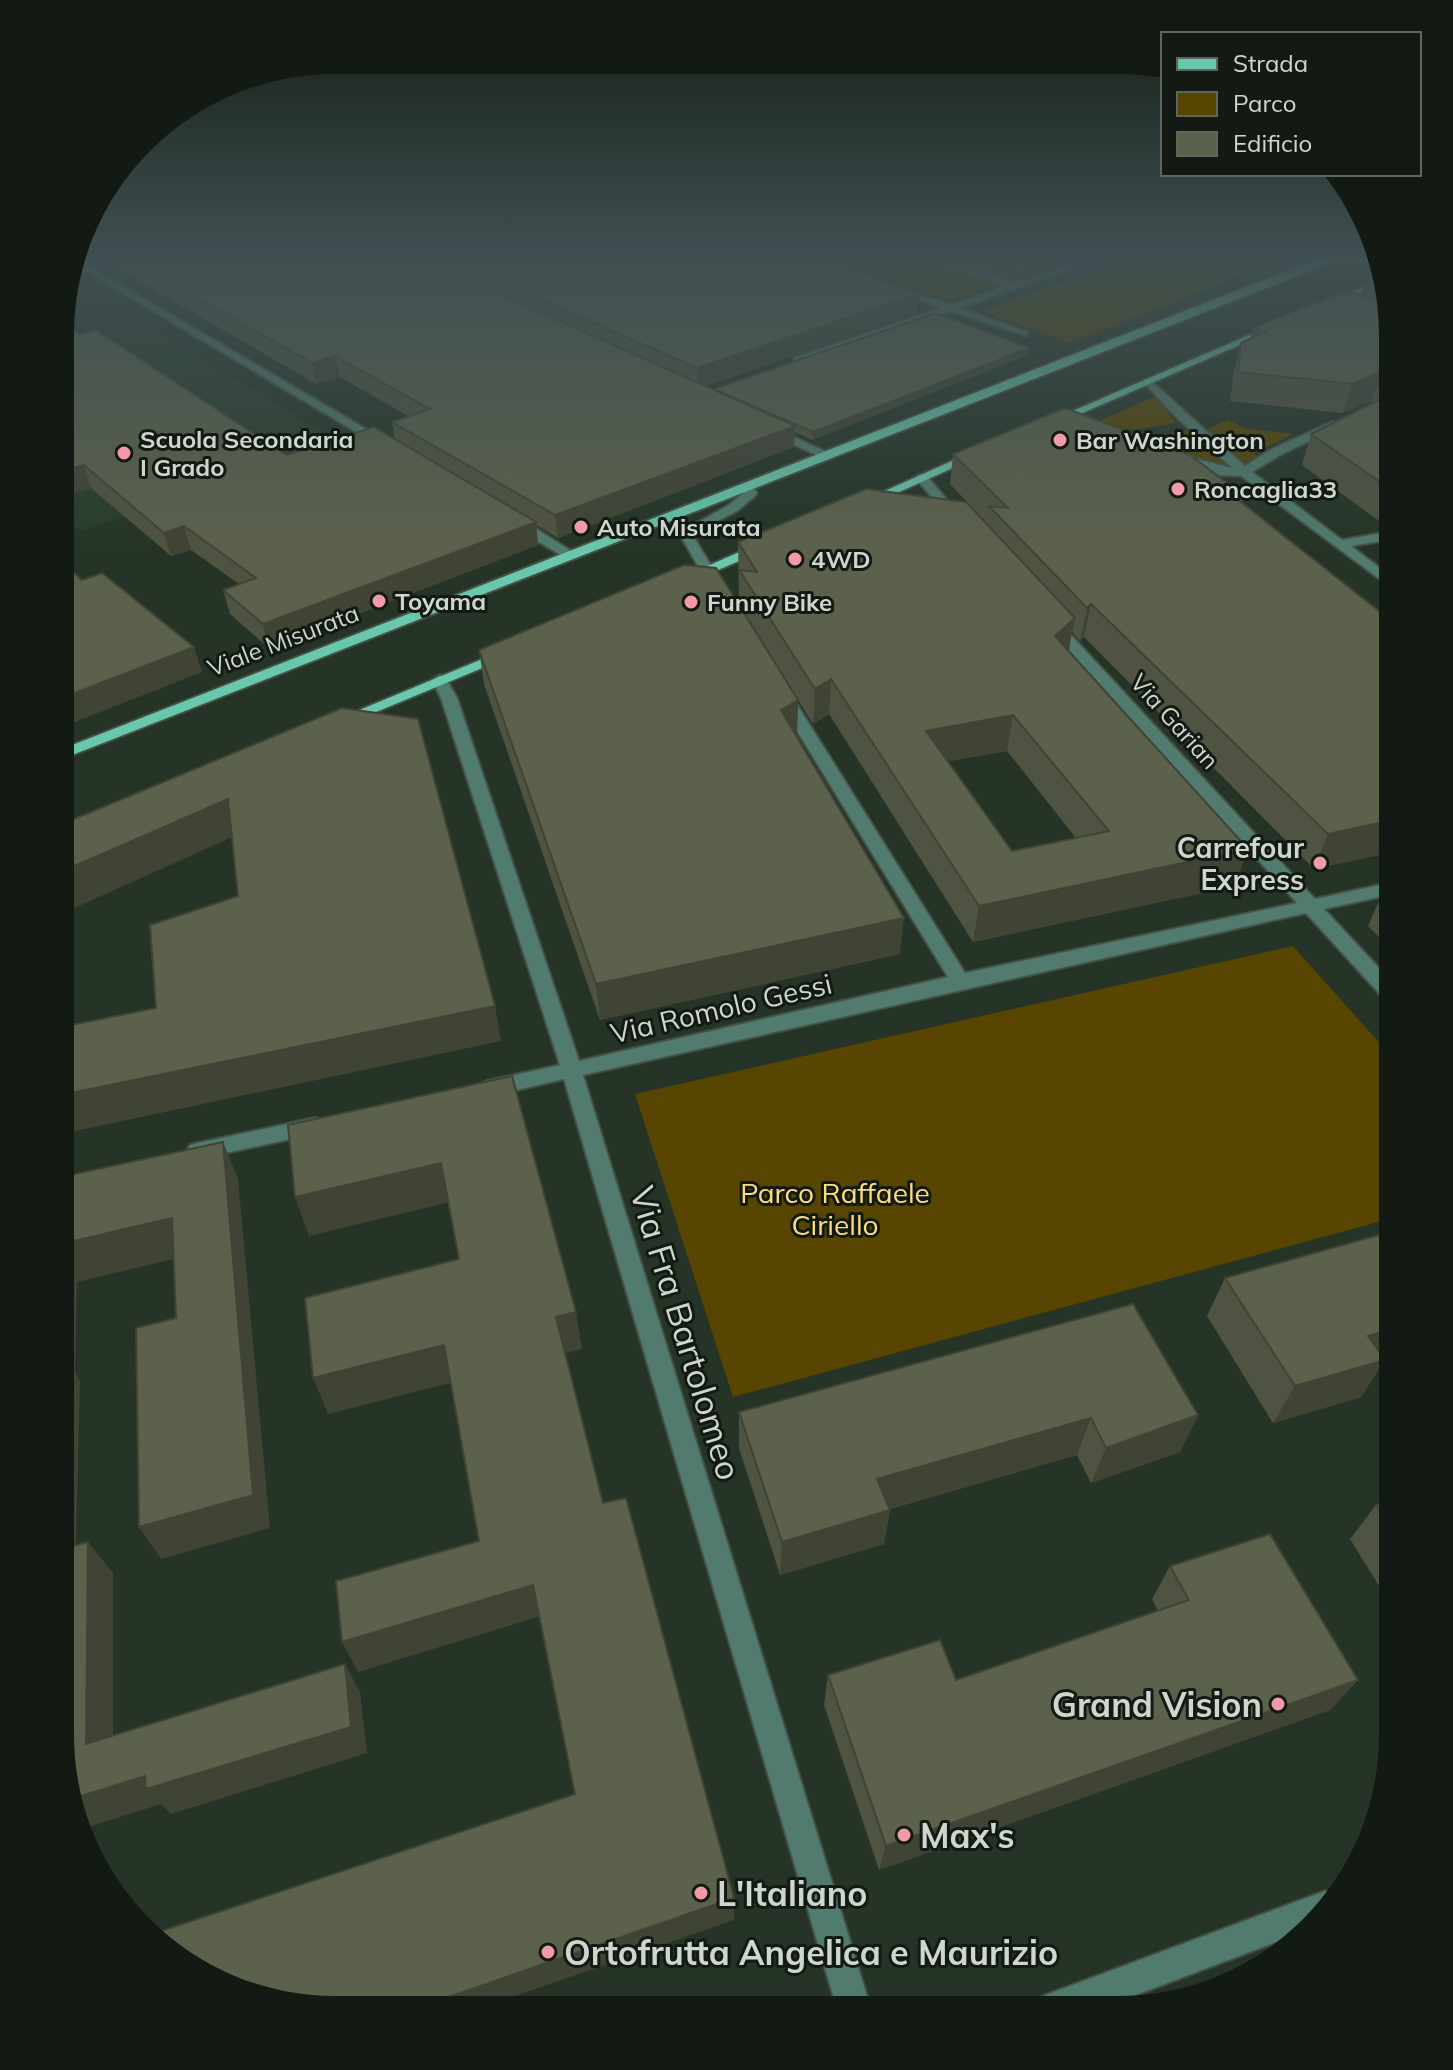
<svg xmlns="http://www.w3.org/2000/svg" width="1453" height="2070" viewBox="0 0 1453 2070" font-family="Mulish,sans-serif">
  <rect width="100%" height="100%" fill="#253426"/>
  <path fill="#293d2a" d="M 143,324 L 235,378 L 346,447 L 80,531 L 72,524 L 62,527 L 62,344 Z"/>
  <path fill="#574501" d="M 827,259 L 1071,259 L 952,301 Z
    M 1133,259 L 1280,260 L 1071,343 L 981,311 Z
    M 1156,396 L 1176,423 L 1134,430 L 1091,424 Z
    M 1228,420 L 1245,428 L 1293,434 L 1255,453 L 1256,459 L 1243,463 L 1205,430 Z
    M 1187,430 L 1228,467 L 1209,463 L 1143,439 Z
    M 1293,946 L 1393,1058 L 1393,1218 L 733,1397 L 635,1094 Z"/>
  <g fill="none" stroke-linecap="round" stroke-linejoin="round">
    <defs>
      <path id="minor" d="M 76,259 L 388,442 L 390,444 L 380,446 L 74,264 Z
        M 927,259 L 939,259 L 1015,283 L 1087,259 L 1100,259 L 960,308 L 1027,332 L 1027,336 L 951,311 L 794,362 L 794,358 L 941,308 L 892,290 L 892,286 L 951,305 L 1006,286 Z
        M 1149,379 L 1245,466 L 1272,449 L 1332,422 L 1340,422 L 1340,426 L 1280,455 L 1252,472 L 1342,540 L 1393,531 L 1393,539 L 1351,546 L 1393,578 L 1393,589 L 1241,476 L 1220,475 L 1178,462 L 1178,456 L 1182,455 L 1232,468 L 1172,413 L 1144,382 Z
        M 766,428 L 774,428 L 831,454 L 821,457 L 766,432 Z
        M 918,475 L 926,475 L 960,515 L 960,521 L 952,521 L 918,481 Z
        M 743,483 L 751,483 L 757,493 L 755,496 L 737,511 L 692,534 L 725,589 L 718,593 L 711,589 L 679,533 L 729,505 L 744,492 Z
        M 509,518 L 519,518 L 576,554 L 564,557 L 509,524 Z
        M 1053,620 L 1058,621 L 1315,899 L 1393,882 L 1393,894 L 1324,909 L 1393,983 L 1393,1003 L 1386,1001 L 1306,913 L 583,1075 L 871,2009 L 837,2009 L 564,1079 L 487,1097 L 480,1094 L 477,1089 L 480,1084 L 487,1081 L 560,1065 L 441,698 L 432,680 L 440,675 L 445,677 L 457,698 L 579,1061 L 948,977 L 775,695 L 783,690 L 791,695 L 965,973 L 1297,903 L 1048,627 L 1046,624 Z
        M 315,1118 L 323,1120 L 326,1126 L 323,1132 L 198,1159 L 190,1157 L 187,1151 L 190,1145 L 198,1143 Z
        M 1325,1891 L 1337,1897 L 1292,1936 L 1096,2010 L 1034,2010 L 1039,1998 L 1051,1993 Z"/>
      <path id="major" d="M 1318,259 L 1375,259 L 1376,263 L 1333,262 L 62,759 L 62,749 Z
        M 1380,280 L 1382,286 L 1332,307 L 1324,305 Z
        M 1270,326 L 1279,328 L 1057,424 L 1047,422 Z
        M 972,452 L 982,455 L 870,505 L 860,502 Z
        M 762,542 L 769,546 L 767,549 L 690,582 L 678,579 Z
        M 504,650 L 509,651 L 509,657 L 347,724 L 341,726 L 333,721 Z"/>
    </defs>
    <use href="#minor" stroke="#435144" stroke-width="4"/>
    <use href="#major" stroke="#435144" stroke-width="4"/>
    <use href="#minor" fill="#507b6e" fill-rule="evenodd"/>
    <use href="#major" fill="#68c7ac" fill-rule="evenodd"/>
  </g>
  <path fill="#4f5341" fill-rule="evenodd" d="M 101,259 L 821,259 L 919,294 L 917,313 L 706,386 L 714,390 L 1029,348 L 1028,355 L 812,440 L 795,432 L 794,447 L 558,538 L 536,525 L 538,545 L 269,648 L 230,614 L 223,590 L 239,584 L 191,550 L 171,556 L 91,488 L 62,496 L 79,334 L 287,455 L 395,440 L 392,422 L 408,416 L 340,377 L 316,384 Z
    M 1380,278 L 1393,335 L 1393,531 L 1302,465 L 1311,434 L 1371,404 L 1372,401 L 1342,413 L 1230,401 L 1234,371 L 1241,343 L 1250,339 L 1253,328 L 1360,295 L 1364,284 Z
    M 953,454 L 1244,496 L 1242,502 L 1393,622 L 1393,852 L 1314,869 L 1084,637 L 1080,641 L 1072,632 L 1069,651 L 1235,886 L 973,942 L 829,714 L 813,724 L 798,700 L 797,734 L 796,734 L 900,954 L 600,1020 L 484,684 L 479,650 L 739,603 L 738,542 L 986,523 L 986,522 L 950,484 ZM 1007,751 L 1076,838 L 1012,851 L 948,761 Z
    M 1393,888 L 1393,951 L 1368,926 L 1384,890 Z
    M 1225,1278 L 1384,1361 L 1361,1397 L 1273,1423 L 1207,1316 Z
    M 739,1412 L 1198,1415 L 1180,1452 L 1091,1483 L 1077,1455 L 890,1509 L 884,1544 L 780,1575 L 739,1448 Z
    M 1392,1499 L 1392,1607 L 1350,1539 L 1376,1505 Z
    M 1170,1566 L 1358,1680 L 1330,1710 L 879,1870 L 824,1705 L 828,1675 L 956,1680 L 1158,1611 L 1152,1599 Z"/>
  <path fill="#404435" d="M 919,294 L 917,313 L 697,389 L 697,368 Z
    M 1029,348 L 1028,355 L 812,440 L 813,432 Z
    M 335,356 L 340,377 L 316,384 L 312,363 Z
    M 1393,367 L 1393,388 L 1377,386 L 1372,401 L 1342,413 L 1352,384 Z
    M 795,426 L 794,447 L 558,538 L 555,515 Z
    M 84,465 L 91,488 L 62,496 L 62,471 Z
    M 536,522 L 538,545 L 269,648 L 263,624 Z
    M 184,526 L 191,550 L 171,556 L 164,533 Z
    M 1091,604 L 1084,637 L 1080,641 L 1087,608 Z
    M 1075,618 L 1068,652 L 1055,636 Z
    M 194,647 L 202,672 L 62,727 L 62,698 Z
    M 831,679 L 829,714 L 813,724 L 815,689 Z
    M 798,700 L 797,734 L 780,744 L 781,710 Z
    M 1013,715 L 1007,751 L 922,766 L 926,731 Z
    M 228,799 L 239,834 L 61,914 L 61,872 Z
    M 1393,820 L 1393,852 L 1314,869 L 1328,834 Z
    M 1248,849 L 1235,886 L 973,942 L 979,906 Z
    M 904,918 L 900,954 L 600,1020 L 596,984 Z
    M 495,1006 L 501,1041 L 61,1134 L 61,1095 Z
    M 223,1142 L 238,1179 L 270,1528 L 161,1559 L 139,1527 Z
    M 441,1163 L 450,1202 L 309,1236 L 295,1197 Z
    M 172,1218 L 190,1255 L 77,1282 L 75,1372 L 80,1381 L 75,1582 L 60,1564 L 61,1244 Z
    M 576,1312 L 582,1349 L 562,1354 L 556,1317 Z
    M 1393,1328 L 1393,1359 L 1384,1361 L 1361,1397 L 1273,1423 L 1295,1386 L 1368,1336 Z
    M 444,1345 L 454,1382 L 328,1414 L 313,1378 Z
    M 1198,1415 L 1180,1452 L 1091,1483 L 1106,1448 Z
    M 1091,1418 L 1077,1455 L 871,1514 L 877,1479 Z
    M 890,1510 L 884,1544 L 780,1575 L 782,1542 Z
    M 88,1542 L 113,1573 L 113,1770 L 86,1744 Z
    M 533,1585 L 541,1616 L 358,1672 L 342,1642 Z
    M 345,1664 L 360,1692 L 367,1753 L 171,1814 L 161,1804 L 82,1829 L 75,1798 Z
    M 1358,1680 L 1330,1710 L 879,1870 L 886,1846 Z
    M 734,1898 L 734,1920 L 481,2008 L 417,2008 Z"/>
  <path fill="#5c614c" stroke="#404435" stroke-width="2" fill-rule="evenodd" d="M 128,259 L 421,259 L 795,426 L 555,515 L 392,422 L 430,409 L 335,356 L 312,363 Z
    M 448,259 L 821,259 L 919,294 L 697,368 Z
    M 1380,278 L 1383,290 L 1364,284 Z
    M 1346,291 L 1386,302 L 1393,335 L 1393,367 L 1352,384 L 1238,372 L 1241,343 L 1265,332 L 1253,328 Z
    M 936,313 L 1029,348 L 813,432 L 714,389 Z
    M 62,322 L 79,334 L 96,330 L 287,455 L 374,427 L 536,522 L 263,624 L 223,590 L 256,578 L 184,526 L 164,533 L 84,465 L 62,471 Z
    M 1393,379 L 1393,388 L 1377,386 Z
    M 1393,393 L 1393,491 L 1311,434 Z
    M 1065,408 L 1190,455 L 1244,496 L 1236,498 L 1393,622 L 1393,820 L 1328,834 L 1091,604 L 1087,608 L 989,506 L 1008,508 L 953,454 Z
    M 866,489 L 966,502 L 1075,618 L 1055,636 L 1248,849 L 979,906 L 831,679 L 815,689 L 739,570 L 757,572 L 738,542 ZM 1013,715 L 1109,831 L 1012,851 L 926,731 Z
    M 62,562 L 82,580 L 102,573 L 194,647 L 62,698 Z
    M 684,565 L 716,568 L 798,700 L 781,710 L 904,918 L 596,984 L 479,650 Z
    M 342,708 L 418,719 L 495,1006 L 61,1095 L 61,1027 L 156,1008 L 150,925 L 238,896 L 228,799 L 61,872 L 62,824 Z
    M 1393,888 L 1393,899 L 1384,890 Z
    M 512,1076 L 576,1312 L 556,1317 L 603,1503 L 626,1498 L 734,1898 L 417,2008 L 300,2008 L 168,1953 L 152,1934 L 575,1794 L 533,1585 L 342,1642 L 336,1581 L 479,1541 L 444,1345 L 313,1378 L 305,1298 L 459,1259 L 441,1163 L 295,1197 L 288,1125 Z
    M 223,1142 L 253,1495 L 139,1527 L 136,1328 L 176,1318 L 172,1218 L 61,1244 L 61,1177 Z
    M 1393,1231 L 1393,1328 L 1368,1336 L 1385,1360 L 1295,1386 L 1225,1278 Z
    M 1133,1304 L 1198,1415 L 1106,1448 L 1091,1418 L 877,1479 L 890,1510 L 782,1542 L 739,1412 Z
    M 1392,1499 L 1392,1530 L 1376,1505 Z
    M 1270,1534 L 1358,1680 L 886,1846 L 828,1675 L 940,1640 L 956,1680 L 1189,1600 L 1170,1566 Z
    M 88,1542 L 86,1744 L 345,1664 L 351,1727 L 146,1789 L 145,1776 L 75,1798 L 60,1735 L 60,1549 Z"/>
  <linearGradient id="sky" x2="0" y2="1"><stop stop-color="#141d15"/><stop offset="0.47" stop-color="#405052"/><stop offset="1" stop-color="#405052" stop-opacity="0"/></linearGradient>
  <rect width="1453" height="549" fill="url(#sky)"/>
  <g fill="#f39aaa" stroke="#131a13" stroke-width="3">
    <circle cx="1060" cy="440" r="8"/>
    <circle cx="124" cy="453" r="8"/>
    <circle cx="1178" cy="489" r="8"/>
    <circle cx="581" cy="527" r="8"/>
    <circle cx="795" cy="559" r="8"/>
    <circle cx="379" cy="601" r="8"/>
    <circle cx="691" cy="602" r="8"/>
    <circle cx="1320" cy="863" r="8"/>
    <circle cx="1278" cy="1704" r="8"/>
    <circle cx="904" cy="1835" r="8"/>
    <circle cx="701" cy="1893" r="8"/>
    <circle cx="548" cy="1952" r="8"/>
  </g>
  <g text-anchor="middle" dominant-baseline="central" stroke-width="6" stroke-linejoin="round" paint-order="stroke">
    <g font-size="24" font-weight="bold" fill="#ced7ce" stroke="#131a13" text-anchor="start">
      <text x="140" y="439">Scuola Secondaria<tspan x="140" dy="28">I Grado</tspan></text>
      <text x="1076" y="440">Bar Washington</text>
      <text x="1194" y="489">Roncaglia33</text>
      <text x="597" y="527">Auto Misurata</text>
      <text x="811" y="559">4WD</text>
      <text x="395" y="601">Toyama</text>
      <text x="707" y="602">Funny Bike</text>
    </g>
    <g font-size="24" fill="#ced7ce" stroke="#131a13">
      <text transform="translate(283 640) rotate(-21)">Viale Misurata</text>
      <text transform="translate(1175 721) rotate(48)">Via Garian</text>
    </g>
    <g font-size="28" font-weight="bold" fill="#ced7ce" stroke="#131a13" text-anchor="end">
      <text x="1304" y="847">Carrefour<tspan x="1304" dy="32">Express</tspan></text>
    </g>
    <g font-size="28" fill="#ced7ce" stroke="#131a13">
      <text transform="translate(721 1008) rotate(-13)">Via Romolo Gessi</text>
    </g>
    <g font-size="28" fill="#fddd81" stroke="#131a13">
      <text x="835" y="1192">Parco Raffaele<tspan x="835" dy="32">Ciriello</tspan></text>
    </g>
    <g font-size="34" fill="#ced7ce" stroke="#131a13">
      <text transform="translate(686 1333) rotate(73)">Via Fra Bartolomeo</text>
    </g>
    <g font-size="34" font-weight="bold" fill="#ced7ce" stroke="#131a13" text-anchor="start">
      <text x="1262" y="1704" text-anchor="end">Grand Vision</text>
      <text x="920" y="1835">Max's</text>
      <text x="717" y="1893">L'Italiano</text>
      <text x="564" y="1952">Ortofrutta Angelica e Maurizio</text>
    </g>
  </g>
  <path d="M0 0H1453V2070H0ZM335 74H1118A261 261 0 0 1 1379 335V1735A261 261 0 0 1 1118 1996H335A261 261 0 0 1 74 1735V335A261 261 0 0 1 335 74Z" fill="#131a13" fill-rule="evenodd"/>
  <rect x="1161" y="32" width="260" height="144" fill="#131a13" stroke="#5e665e" stroke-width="2"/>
  <rect x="1177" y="58" width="40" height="12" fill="#68c7ac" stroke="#5e665e" stroke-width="2"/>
  <text x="1233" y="72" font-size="24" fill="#ced7ce">Strada</text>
  <rect x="1177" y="92" width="40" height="24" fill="#574501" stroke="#5e665e" stroke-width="2"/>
  <text x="1233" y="112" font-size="24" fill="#ced7ce">Parco</text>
  <rect x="1177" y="132" width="40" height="24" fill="#5c614c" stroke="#5e665e" stroke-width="2"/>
  <text x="1233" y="152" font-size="24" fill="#ced7ce">Edificio</text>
</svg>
